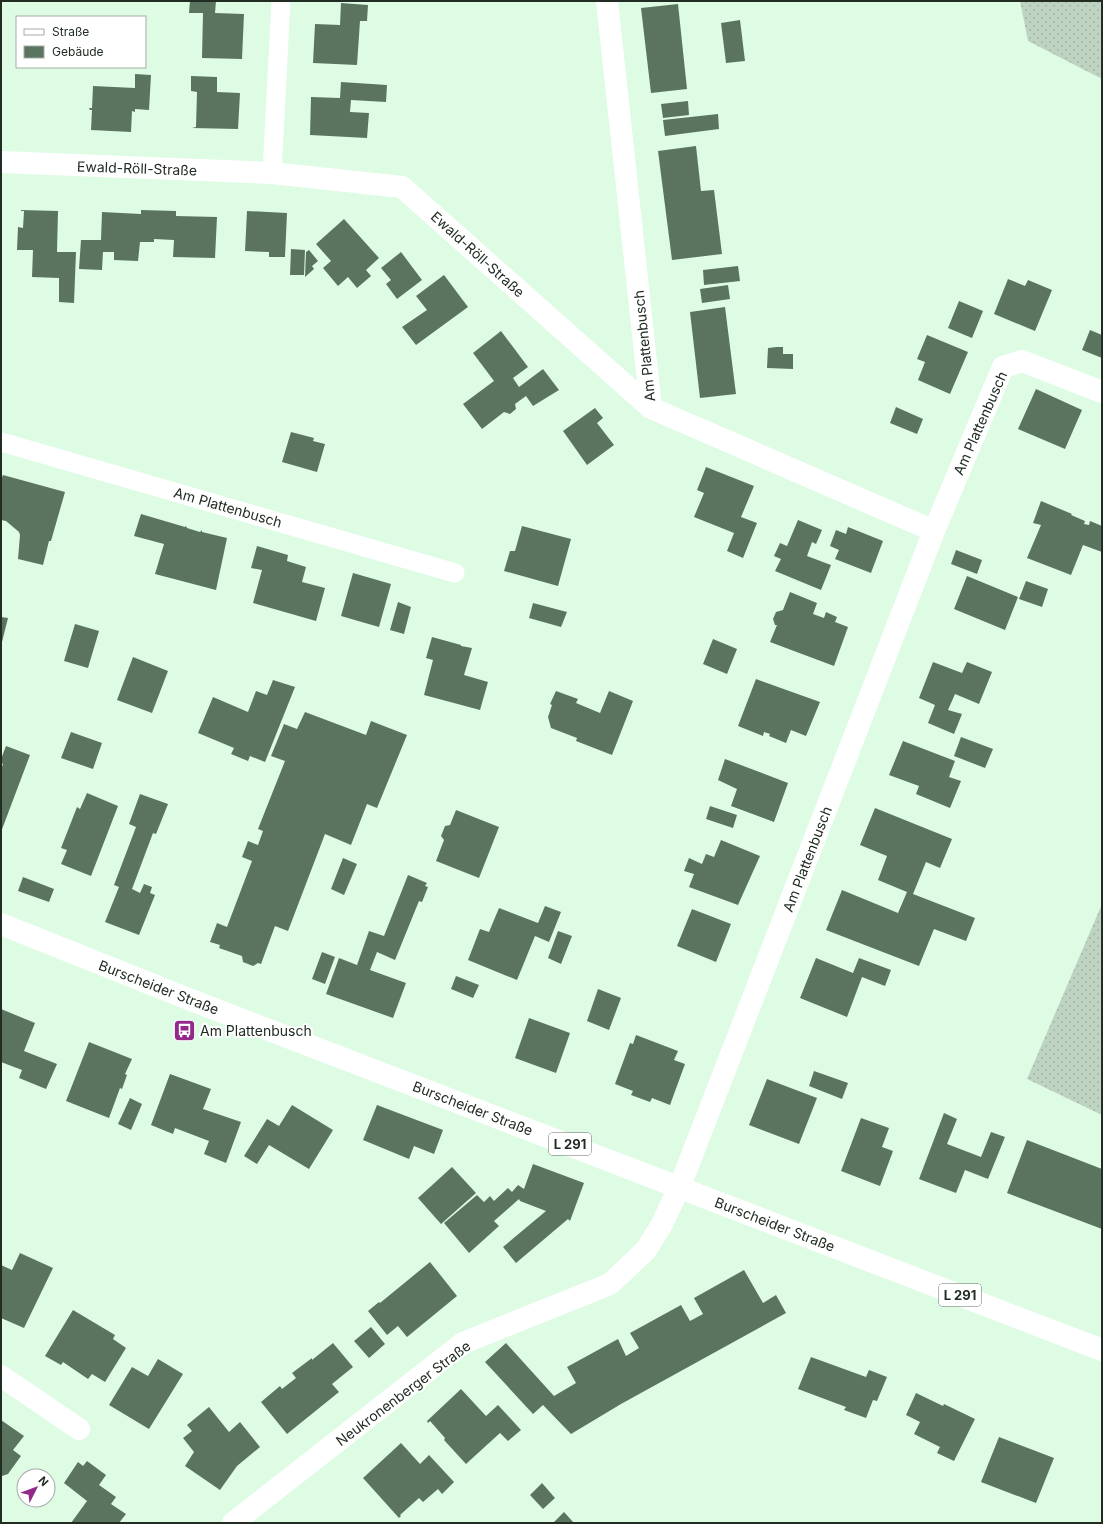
<svg xmlns="http://www.w3.org/2000/svg" width="1103" height="1524" viewBox="0 0 1103 1524" font-family="Inter,sans-serif">
  <defs>
    <pattern id="grass-dots" width="8" height="8" patternUnits="userSpaceOnUse"><rect width="8" height="8" fill="#bed3c2"/><path d="M2 2h.1M6 6h.1" fill="none" stroke="#a3b5a6" stroke-width="1.8" stroke-linecap="round"/></pattern>
  </defs>
  <rect width="100%" height="100%" fill="#defce4"/>
  <path fill="url(#grass-dots)" d="M 1020,1 L 1102,1 L 1102,79 L 1028,41 Z
    M 1102,904 L 1102,1115 L 1027,1079 Z"/>
  <path fill="#5b7460" d="M 190,1 L 216,1 L 215,13 L 244,14 L 242,59 L 202,58 L 203,13 L 189,13 Z
    M 341,3 L 368,5 L 367,21 L 360,21 L 357,65 L 313,63 L 315,24 L 340,25 Z
    M 678,4 L 687,89 L 651,93 L 641,8 Z
    M 740,20 L 745,61 L 726,63 L 721,23 Z
    M 135,74 L 151,75 L 149,110 L 135,109 L 135,112 L 132,111 L 131,132 L 91,130 L 92,110 L 90,110 L 89,108 L 92,108 L 93,86 L 135,88 Z
    M 191,76 L 217,77 L 217,92 L 240,93 L 238,129 L 192,128 L 196,127 L 197,92 L 191,91 Z
    M 341,82 L 387,85 L 386,102 L 351,100 L 350,112 L 369,113 L 367,138 L 310,135 L 311,97 L 340,98 Z
    M 688,101 L 689,115 L 663,118 L 661,104 Z
    M 718,114 L 719,129 L 665,136 L 663,120 Z
    M 696,146 L 701,191 L 714,190 L 722,254 L 672,260 L 658,151 Z
    M 21,210 L 58,211 L 57,252 L 76,252 L 74,303 L 59,302 L 59,278 L 32,277 L 33,250 L 17,250 L 18,227 L 23,228 L 24,211 L 21,211 Z
    M 141,210 L 176,211 L 176,216 L 217,217 L 215,258 L 173,257 L 174,240 L 154,239 L 154,242 L 140,242 L 138,261 L 114,260 L 114,252 L 103,252 L 102,270 L 79,269 L 81,240 L 101,240 L 102,212 L 141,214 Z
    M 247,211 L 287,213 L 285,257 L 269,257 L 269,252 L 245,251 Z
    M 344,219 L 379,258 L 366,270 L 371,276 L 357,288 L 348,277 L 338,286 L 323,268 L 331,261 L 316,244 Z
    M 291,249 L 305,250 L 304,275 L 290,275 Z
    M 309,250 L 318,261 L 312,266 L 314,269 L 305,277 L 306,252 Z
    M 401,252 L 422,280 L 397,299 L 386,284 L 391,280 L 381,268 Z
    M 738,266 L 740,281 L 704,285 L 703,270 Z
    M 444,275 L 468,307 L 416,345 L 402,327 L 427,310 L 416,296 Z
    M 1008,279 L 1025,286 L 1028,280 L 1052,290 L 1035,331 L 994,314 Z
    M 728,285 L 730,299 L 702,303 L 700,289 Z
    M 959,301 L 983,311 L 972,338 L 948,328 Z
    M 725,307 L 736,394 L 700,398 L 690,312 Z
    M 1090,330 L 1102,335 L 1102,358 L 1082,350 Z
    M 501,331 L 528,367 L 513,378 L 519,387 L 543,369 L 559,390 L 533,406 L 526,396 L 515,404 L 516,409 L 510,414 L 504,412 L 482,429 L 463,404 L 494,381 L 473,353 Z
    M 927,335 L 968,352 L 950,394 L 918,380 L 925,362 L 917,359 Z
    M 777,347 L 783,347 L 783,354 L 793,354 L 793,369 L 767,368 L 768,348 Z
    M 1036,389 L 1082,410 L 1065,449 L 1018,429 Z
    M 896,407 L 923,419 L 917,434 L 890,423 Z
    M 595,408 L 603,418 L 597,423 L 614,445 L 587,465 L 563,431 Z
    M 291,432 L 314,438 L 313,441 L 325,444 L 317,472 L 282,462 Z
    M 706,467 L 754,486 L 741,517 L 757,523 L 743,558 L 727,551 L 734,533 L 694,517 L 704,493 L 697,490 Z
    M 3,475 L 65,492 L 51,541 L 49,541 L 43,565 L 18,559 L 20,535 L 19,532 L 6,521 L 1,520 L 1,480 Z
    M 1041,501 L 1072,514 L 1071,515 L 1085,521 L 1084,524 L 1089,525 L 1090,521 L 1102,526 L 1102,552 L 1083,545 L 1071,575 L 1027,558 L 1041,525 L 1033,523 Z
    M 141,514 L 185,527 L 186,526 L 187,528 L 200,532 L 202,530 L 202,532 L 227,538 L 216,590 L 155,574 L 164,544 L 134,536 Z
    M 798,520 L 822,530 L 816,544 L 812,542 L 807,556 L 831,565 L 821,590 L 775,571 L 781,559 L 774,556 L 780,543 L 787,546 Z
    M 522,526 L 571,539 L 558,586 L 504,571 L 510,551 L 515,551 Z
    M 848,527 L 883,541 L 871,573 L 835,559 L 839,550 L 830,546 L 836,530 L 846,534 Z
    M 257,546 L 288,555 L 287,561 L 306,567 L 302,582 L 325,588 L 316,621 L 253,603 L 262,570 L 251,568 Z
    M 956,550 L 982,560 L 977,574 L 951,564 Z
    M 353,573 L 391,584 L 379,627 L 341,616 Z
    M 967,576 L 1018,597 L 1005,630 L 954,609 Z
    M 1026,581 L 1048,589 L 1042,607 L 1019,599 Z
    M 790,592 L 817,603 L 813,614 L 824,618 L 826,612 L 837,617 L 835,622 L 848,627 L 834,666 L 770,642 L 777,625 L 775,625 L 773,619 L 776,612 L 783,610 Z
    M 398,602 L 411,607 L 404,634 L 390,630 Z
    M 533,603 L 567,612 L 561,627 L 529,618 Z
    M 1,617 L 8,618 L 2,642 L 1,642 Z
    M 75,624 L 99,631 L 88,668 L 64,661 Z
    M 432,637 L 461,645 L 461,646 L 472,648 L 464,675 L 488,682 L 480,710 L 424,695 L 433,660 L 426,658 Z
    M 713,639 L 737,649 L 727,674 L 703,664 Z
    M 133,657 L 168,671 L 152,713 L 117,700 Z
    M 933,662 L 962,673 L 967,662 L 992,672 L 979,704 L 955,694 L 948,710 L 962,714 L 954,734 L 928,723 L 935,705 L 919,698 Z
    M 756,679 L 820,702 L 806,736 L 791,730 L 786,743 L 769,736 L 770,734 L 764,732 L 763,736 L 738,726 Z
    M 273,680 L 295,687 L 265,762 L 250,756 L 248,761 L 231,754 L 234,748 L 198,733 L 213,697 L 248,712 L 256,691 L 267,695 Z
    M 556,691 L 578,699 L 576,703 L 600,713 L 609,691 L 633,701 L 612,755 L 576,741 L 577,738 L 551,728 L 548,717 L 552,705 L 550,704 Z
    M 305,712 L 366,735 L 371,721 L 407,735 L 377,808 L 367,804 L 351,845 L 325,834 L 288,931 L 275,926 L 261,964 L 258,963 L 253,966 L 243,962 L 242,956 L 219,948 L 220,945 L 210,942 L 217,923 L 227,927 L 252,861 L 242,857 L 248,841 L 258,845 L 263,831 L 258,829 L 285,761 L 271,756 L 284,724 L 297,729 Z
    M 71,732 L 102,743 L 93,769 L 61,758 Z
    M 961,737 L 993,749 L 985,768 L 954,756 Z
    M 903,741 L 955,761 L 949,777 L 961,781 L 950,808 L 916,794 L 919,786 L 889,775 Z
    M 6,746 L 30,755 L 1,832 L 1,769 L 3,764 L 1,763 L 1,759 Z
    M 725,759 L 788,783 L 774,822 L 731,806 L 737,789 L 718,780 Z
    M 87,793 L 118,806 L 91,876 L 61,864 L 67,850 L 61,848 L 77,807 L 80,809 Z
    M 140,794 L 168,804 L 156,834 L 153,833 L 132,889 L 140,893 L 144,884 L 152,887 L 150,893 L 155,895 L 139,935 L 105,922 L 119,887 L 114,885 L 136,827 L 129,824 Z
    M 710,806 L 737,815 L 733,828 L 706,819 Z
    M 875,808 L 952,839 L 940,868 L 926,862 L 913,894 L 975,918 L 966,941 L 934,929 L 919,966 L 826,930 L 842,890 L 898,913 L 907,892 L 878,880 L 887,856 L 860,845 Z
    M 456,810 L 499,827 L 479,878 L 436,861 L 444,840 L 441,836 L 445,826 L 450,825 Z
    M 721,840 L 760,856 L 738,905 L 689,887 L 694,874 L 684,871 L 689,858 L 702,864 L 706,854 L 714,857 Z
    M 343,858 L 357,864 L 344,895 L 331,889 Z
    M 408,875 L 427,883 L 425,886 L 428,887 L 422,902 L 419,901 L 395,960 L 377,952 L 370,970 L 406,983 L 393,1018 L 326,994 L 339,958 L 357,965 L 369,931 L 384,936 Z
    M 23,877 L 54,889 L 49,902 L 18,891 Z
    M 545,906 L 561,912 L 549,942 L 535,936 L 517,980 L 468,960 L 480,929 L 489,932 L 499,908 L 538,923 Z
    M 692,909 L 731,924 L 716,962 L 677,946 Z
    M 558,931 L 572,936 L 561,964 L 548,958 Z
    M 322,952 L 335,957 L 325,984 L 312,979 Z
    M 816,958 L 853,973 L 859,958 L 891,970 L 885,986 L 862,977 L 847,1017 L 800,998 Z
    M 456,976 L 479,985 L 473,998 L 451,989 Z
    M 598,989 L 621,998 L 609,1030 L 587,1021 Z
    M 1,1009 L 35,1023 L 24,1051 L 57,1064 L 46,1089 L 19,1078 L 22,1070 L 1,1062 Z
    M 529,1018 L 570,1033 L 556,1073 L 515,1058 Z
    M 636,1035 L 678,1051 L 674,1060 L 685,1064 L 670,1105 L 652,1098 L 650,1102 L 631,1095 L 633,1091 L 615,1084 L 630,1043 L 633,1044 Z
    M 89,1042 L 132,1059 L 125,1074 L 127,1075 L 122,1089 L 120,1088 L 109,1118 L 66,1101 Z
    M 814,1071 L 848,1083 L 842,1099 L 809,1086 Z
    M 170,1074 L 211,1089 L 203,1109 L 241,1122 L 226,1163 L 204,1154 L 209,1141 L 175,1128 L 173,1134 L 151,1125 Z
    M 767,1079 L 817,1098 L 799,1144 L 749,1125 Z
    M 130,1098 L 142,1104 L 131,1130 L 118,1124 Z
    M 292,1105 L 333,1130 L 309,1169 L 269,1145 L 257,1164 L 244,1156 L 267,1119 L 279,1126 Z
    M 377,1105 L 443,1130 L 434,1154 L 414,1146 L 409,1159 L 363,1140 Z
    M 944,1113 L 957,1119 L 947,1144 L 981,1157 L 991,1132 L 1005,1137 L 988,1179 L 965,1170 L 956,1193 L 919,1179 Z
    M 861,1118 L 889,1128 L 882,1147 L 893,1151 L 880,1186 L 841,1171 Z
    M 1027,1140 L 1102,1169 L 1102,1229 L 1007,1193 Z
    M 533,1164 L 584,1183 L 570,1221 L 568,1219 L 516,1263 L 503,1247 L 546,1211 L 520,1201 L 519,1199 L 494,1221 L 499,1226 L 469,1253 L 444,1223 L 477,1195 L 484,1202 L 490,1196 L 494,1201 L 508,1188 L 512,1192 L 518,1185 L 524,1189 Z
    M 452,1167 L 476,1193 L 441,1224 L 418,1198 Z
    M 20,1253 L 53,1268 L 24,1328 L 1,1318 L 1,1265 L 12,1270 Z
    M 430,1262 L 457,1296 L 407,1337 L 398,1326 L 387,1335 L 368,1311 L 379,1302 L 380,1303 Z
    M 744,1270 L 763,1303 L 776,1295 L 786,1313 L 621,1404 L 571,1434 L 543,1405 L 533,1414 L 485,1362 L 506,1343 L 554,1396 L 576,1383 L 567,1367 L 618,1339 L 626,1356 L 639,1348 L 630,1333 L 681,1305 L 690,1321 L 703,1314 L 694,1298 Z
    M 73,1310 L 115,1335 L 113,1339 L 126,1348 L 105,1382 L 92,1374 L 88,1379 L 63,1362 L 61,1365 L 45,1356 Z
    M 371,1327 L 385,1344 L 369,1358 L 354,1341 Z
    M 333,1343 L 353,1367 L 332,1384 L 339,1392 L 287,1434 L 261,1402 L 280,1386 L 282,1389 L 296,1378 L 292,1373 L 312,1358 L 312,1360 Z
    M 811,1357 L 866,1377 L 869,1370 L 887,1377 L 877,1401 L 873,1400 L 866,1418 L 844,1410 L 846,1407 L 798,1389 Z
    M 158,1359 L 183,1374 L 149,1429 L 109,1405 L 132,1367 L 148,1376 Z
    M 461,1389 L 486,1416 L 498,1405 L 521,1430 L 508,1441 L 500,1433 L 466,1464 L 444,1440 L 445,1438 L 430,1421 L 428,1423 L 427,1421 Z
    M 916,1393 L 943,1406 L 944,1404 L 975,1419 L 954,1461 L 937,1453 L 940,1447 L 914,1434 L 920,1422 L 906,1415 Z
    M 209,1407 L 229,1432 L 240,1422 L 260,1447 L 237,1466 L 220,1490 L 185,1466 L 194,1452 L 183,1438 L 192,1431 L 187,1425 Z
    M 1,1420 L 24,1436 L 13,1450 L 21,1456 L 8,1474 L 2,1476 Z
    M 999,1437 L 1054,1458 L 1036,1503 L 981,1482 Z
    M 401,1443 L 420,1464 L 429,1455 L 454,1482 L 442,1494 L 438,1489 L 423,1502 L 419,1498 L 400,1515 L 401,1516 L 399,1518 L 363,1478 Z
    M 87,1461 L 106,1475 L 99,1485 L 116,1497 L 111,1504 L 126,1514 L 119,1523 L 71,1523 L 87,1501 L 64,1483 L 78,1462 L 83,1466 Z
    M 542,1483 L 555,1498 L 543,1509 L 530,1495 Z
    M 564,1512 L 574,1523 L 554,1522 Z"/>
  <g fill="none" stroke-linecap="round" stroke-linejoin="round">
    <path stroke="#fff" stroke-width="19" d="M 272,173 L 281,1
      M 1,442 L 455,573"/>
    <path stroke="#fff" stroke-width="22" d="M 607,1 L 651,408 L 934,531
      M 1,162 L 272,173 L 402,187 L 651,408
      M 1,1376 L 79,1429
      M 233,1523 L 463,1343 L 610,1284 L 646,1250 L 661,1226 L 680,1186 L 934,531 L 1003,367 L 1022,361 L 1102,392"/>
    <path stroke="#fff" stroke-width="22" d="M 1,924 L 191,1000 L 1102,1350"/>
  </g>
  <defs>
    <symbol id="bus-square" viewBox="-11 -11 22 22"><rect x="-9" y="-9" width="18" height="18" rx="4" fill="#93288b" stroke="#fff"/><path d="M-5-6H5V4H4V6H2V4H-2V6H-4V4H-5ZM-3.5-4V0h7V-4ZM-3.5 1.2v1.5H-2V1.2ZM2 1.2v1.5H3.5V1.2Z" fill="#fff"/></symbol>
  </defs>
  <g fill-rule="evenodd">
    <use href="#bus-square" x="172" y="1018" width="25" height="25"/>
  </g>
  <g text-anchor="middle" dominant-baseline="central" stroke-width="4" stroke-linejoin="round" paint-order="stroke">
    <g fill="#fff" stroke="#646b65" stroke-width="1">
      <rect x="549" y="1133" width="42" height="22" rx="3"/>
      <rect x="939" y="1284" width="42" height="22" rx="3"/>
    </g>
    <g font-size="13" font-weight="bold" fill="#212c23">
      <text x="570" y="1144">L 291</text>
      <text x="960" y="1295">L 291</text>
    </g>
    <g font-size="14" fill="#212c23" stroke="#fff">
      <text transform="translate(137 168) rotate(2)">Ewald-Röll-Straße</text>
      <text transform="translate(478 254) rotate(42)">Ewald-Röll-Straße</text>
      <text transform="translate(644 346) rotate(-96)">Am Plattenbusch</text>
      <text transform="translate(980 423) rotate(-66)">Am Plattenbusch</text>
      <text transform="translate(228 507) rotate(16)">Am Plattenbusch</text>
      <text transform="translate(807 859) rotate(-69)">Am Plattenbusch</text>
      <text transform="translate(159 987) rotate(21)">Burscheider Straße</text>
      <text transform="translate(473 1108) rotate(21)">Burscheider Straße</text>
      <text transform="translate(775 1224) rotate(21)">Burscheider Straße</text>
      <text transform="translate(403 1393) rotate(-37)">Neukronenberger Straße</text>
    </g>
    <g font-size="14" fill="#212c23" stroke="#fff" text-anchor="start">
      <text x="200" y="1030">Am Plattenbusch</text>
    </g>
  </g>
  <rect width="1103" height="1524" fill="none" stroke="#212c23" stroke-width="4"/>
  <rect x="16" y="16" width="130" height="52" fill="#ffffff" stroke="#a6aba7"/>
  <rect x="24" y="29" width="20" height="6" fill="#ffffff" stroke="#a6aba7"/>
  <text x="52" y="36" font-size="12" fill="#212c23">Straße</text>
  <rect x="24" y="46" width="20" height="12" fill="#5b7460" stroke="#a6aba7"/>
  <text x="52" y="56" font-size="12" fill="#212c23">Gebäude</text>
  <g transform="translate(36 1488) rotate(48)"><circle r="19" fill="#ffffff" stroke="#a6aba7"/>
  <path d="M0-3L7 15L0 10L-7 15Z" fill="#93288b"/>
  <text y="-6" font-size="11" font-weight="bold" text-anchor="middle" fill="#212c23">N</text>
  </g>
</svg>
